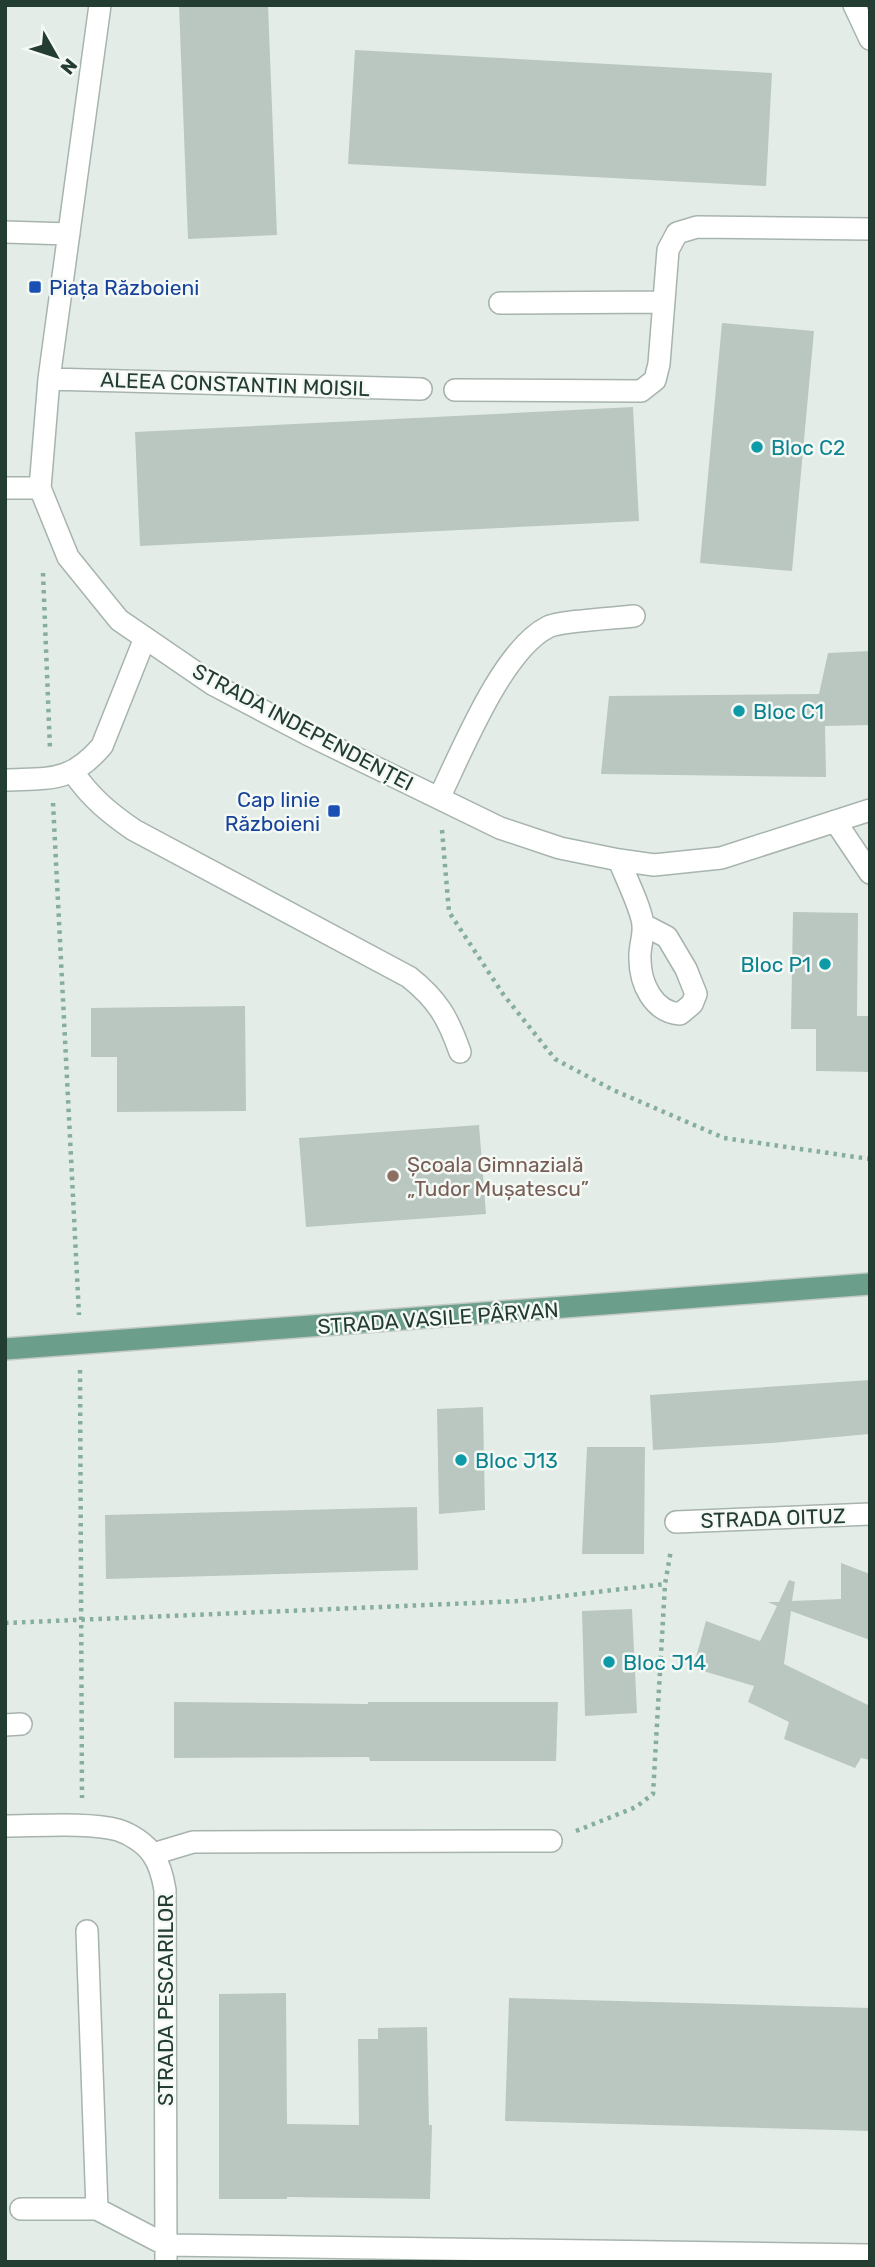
<svg xmlns="http://www.w3.org/2000/svg" width="875" height="2267" viewBox="0 0 875 2267" font-family="Rubik,sans-serif">
  <rect width="100%" height="100%" fill="#e4ece7"/>
  <path fill="#b9c7c0" d="M 179,5 L 268,5 L 277,235 L 188,239 Z
    M 355,50 L 772,73 L 766,186 L 348,164 Z
    M 722,323 L 814,331 L 792,571 L 700,563 Z
    M 633,407 L 639,521 L 140,546 L 135,432 Z
    M 870,651 L 870,725 L 825,726 L 826,777 L 601,774 L 609,696 L 819,694 L 828,653 Z
    M 793,912 L 858,913 L 857,1016 L 870,1016 L 870,1072 L 816,1071 L 816,1029 L 791,1029 Z
    M 245,1006 L 246,1111 L 117,1112 L 117,1057 L 91,1057 L 91,1008 Z
    M 479,1125 L 486,1214 L 306,1227 L 299,1138 Z
    M 870,1380 L 869,1434 L 772,1443 L 653,1450 L 650,1395 Z
    M 483,1407 L 485,1510 L 439,1514 L 437,1409 Z
    M 587,1447 L 645,1447 L 644,1554 L 582,1554 Z
    M 417,1507 L 418,1570 L 106,1579 L 105,1515 Z
    M 841,1563 L 870,1574 L 870,1640 L 791,1611 L 784,1664 L 870,1706 L 870,1760 L 861,1758 L 855,1768 L 784,1739 L 789,1722 L 748,1702 L 754,1686 L 693,1668 L 706,1621 L 760,1641 L 777,1606 L 768,1602 L 779,1602 L 789,1580 L 795,1582 L 792,1601 L 841,1599 Z
    M 632,1609 L 637,1713 L 585,1716 L 582,1611 Z
    M 174,1702 L 368,1704 L 368,1702 L 558,1702 L 556,1761 L 370,1761 L 369,1757 L 174,1758 Z
    M 286,1993 L 287,2124 L 359,2125 L 358,2039 L 378,2039 L 378,2028 L 427,2027 L 429,2125 L 432,2125 L 430,2199 L 287,2197 L 287,2199 L 219,2199 L 219,1994 Z
    M 509,1998 L 870,2008 L 870,2131 L 505,2121 Z"/>
  <g fill="none" stroke-linecap="round" stroke-linejoin="round">
    <defs>
      <path id="minor" d="M 100,5 L 49,379 L 40,488 L 68,557 L 119,620 L 214,685 L 307,734 L 500,828 L 560,848 L 619,860 L 654,865 L 721,858 L 870,810
        M 854,5 L 870,39
        M 5,232 L 69,234
        M 500,303 L 664,302
        M 49,379 L 421,389
        M 455,390 L 641,391 L 655,380 L 659,364 L 668,250 L 677,233 L 697,227 L 870,229
        M 5,488 L 40,488
        M 73,772 C 90,797 109,813 134,830 L 409,977 C 438,1000 448,1018 460,1052
        M 5,780 C 50,778 70,783 102,746 L 145,638
        M 439,798 C 462,751 502,650 548,627 C 560,621 618,618 634,616
        M 835,821 L 870,873
        M 619,860 C 625,876 643,912 643,926 C 644,937 639,948 640,959 C 640,983 653,1012 680,1014 L 692,1004 L 696,994 L 686,969 L 667,937 L 644,925
        M 676,1522 L 870,1514
        M 5,1725 L 21,1724
        M 5,1826 C 35,1826 91,1822 118,1830 C 131,1834 146,1844 153,1855 C 160,1865 163,1878 165,1890 L 166,2262
        M 153,1854 L 193,1842 L 551,1841
        M 87,1931 L 97,2209
        M 21,2209 L 97,2209 L 166,2245 L 870,2255"/>
      <path id="major" d="M 5,1349 L 870,1284"/>
    </defs>
    <use href="#minor" stroke="#a7b4ad" stroke-width="24"/>
    <use href="#major" stroke="#c2c9c6" stroke-width="24"/>
    <path stroke="#86ae9d" stroke-width="4.5" stroke-dasharray="3.5 5" stroke-linecap="butt" d="M 43,573 L 50,749
      M 53,803 L 79,1315
      M 442,830 L 449,912 L 503,994 L 555,1059 L 613,1090 L 724,1138 L 870,1159
      M 80,1370 L 82,1798
      M 5,1623 L 520,1601 L 665,1584 L 671,1550
      M 576,1831 L 636,1807 L 653,1794 L 665,1584"/>
    <use href="#minor" stroke="#fff" stroke-width="21"/>
    <use href="#major" stroke="#6b9f8b" stroke-width="21"/>
  </g>
  <g fill="#1a4fb4" stroke="#f4f9f6" stroke-width="2.5">
    <rect x="28" y="280" width="14" height="14" rx="3.5"/>
    <rect x="327" y="804" width="14" height="14" rx="3.5"/>
  </g>
  <g fill="#0f9aa8" stroke="#f4f9f6" stroke-width="2.5">
    <circle cx="757" cy="447" r="7"/>
    <circle cx="739" cy="711" r="7"/>
    <circle cx="825" cy="964" r="7"/>
    <circle cx="461" cy="1460" r="7"/>
    <circle cx="609" cy="1662" r="7"/>
  </g>
  <circle fill="#8d6e63" stroke="#f4f9f6" stroke-width="2.5" cx="393" cy="1176" r="7"/>
  <g text-anchor="middle" dominant-baseline="central" stroke-width="5" stroke-linejoin="round" paint-order="stroke">
    <g font-size="21" fill="#164399" stroke="#f4f9f6" text-anchor="start">
      <text x="49" y="287">Piața Războieni</text>
      <text x="320" y="799" text-anchor="end">Cap linie<tspan x="320" dy="24">Războieni</tspan></text>
    </g>
    <g font-size="21" fill="#243d33" stroke="#f4f9f6">
      <text transform="translate(235 384) rotate(2)">ALEEA CONSTANTIN MOISIL</text>
      <text transform="translate(303 727) rotate(28)">STRADA INDEPENDENȚEI</text>
      <text transform="translate(438 1318) rotate(-4)">STRADA VASILE PÂRVAN</text>
      <text transform="translate(773 1518) rotate(-2)">STRADA OITUZ</text>
      <text transform="translate(165 2000) rotate(-90)">STRADA PESCARILOR</text>
    </g>
    <g font-size="21" fill="#0d838f" stroke="#f4f9f6" text-anchor="start">
      <text x="771" y="447">Bloc C2</text>
      <text x="753" y="711">Bloc C1</text>
      <text x="811" y="964" text-anchor="end">Bloc P1</text>
      <text x="475" y="1460">Bloc J13</text>
      <text x="623" y="1662">Bloc J14</text>
    </g>
    <g font-size="21" fill="#785e54" stroke="#f4f9f6" text-anchor="start">
      <text x="407" y="1164">Școala Gimnazială<tspan x="407" dy="24">„Tudor Mușatescu”</tspan></text>
    </g>
  </g>
  <rect width="875" height="2267" fill="none" stroke="#243d33" stroke-width="14"/>
  <g transform="translate(56 56) rotate(129)" stroke="#f4f9f6" stroke-width="5" paint-order="stroke">
  <path d="M0-5L12 26L0 18L-12 26Z" fill="#243d33"/>
  <text y="-10" font-size="19" font-weight="bold" text-anchor="middle" fill="#243d33">N</text>
  </g>
</svg>
